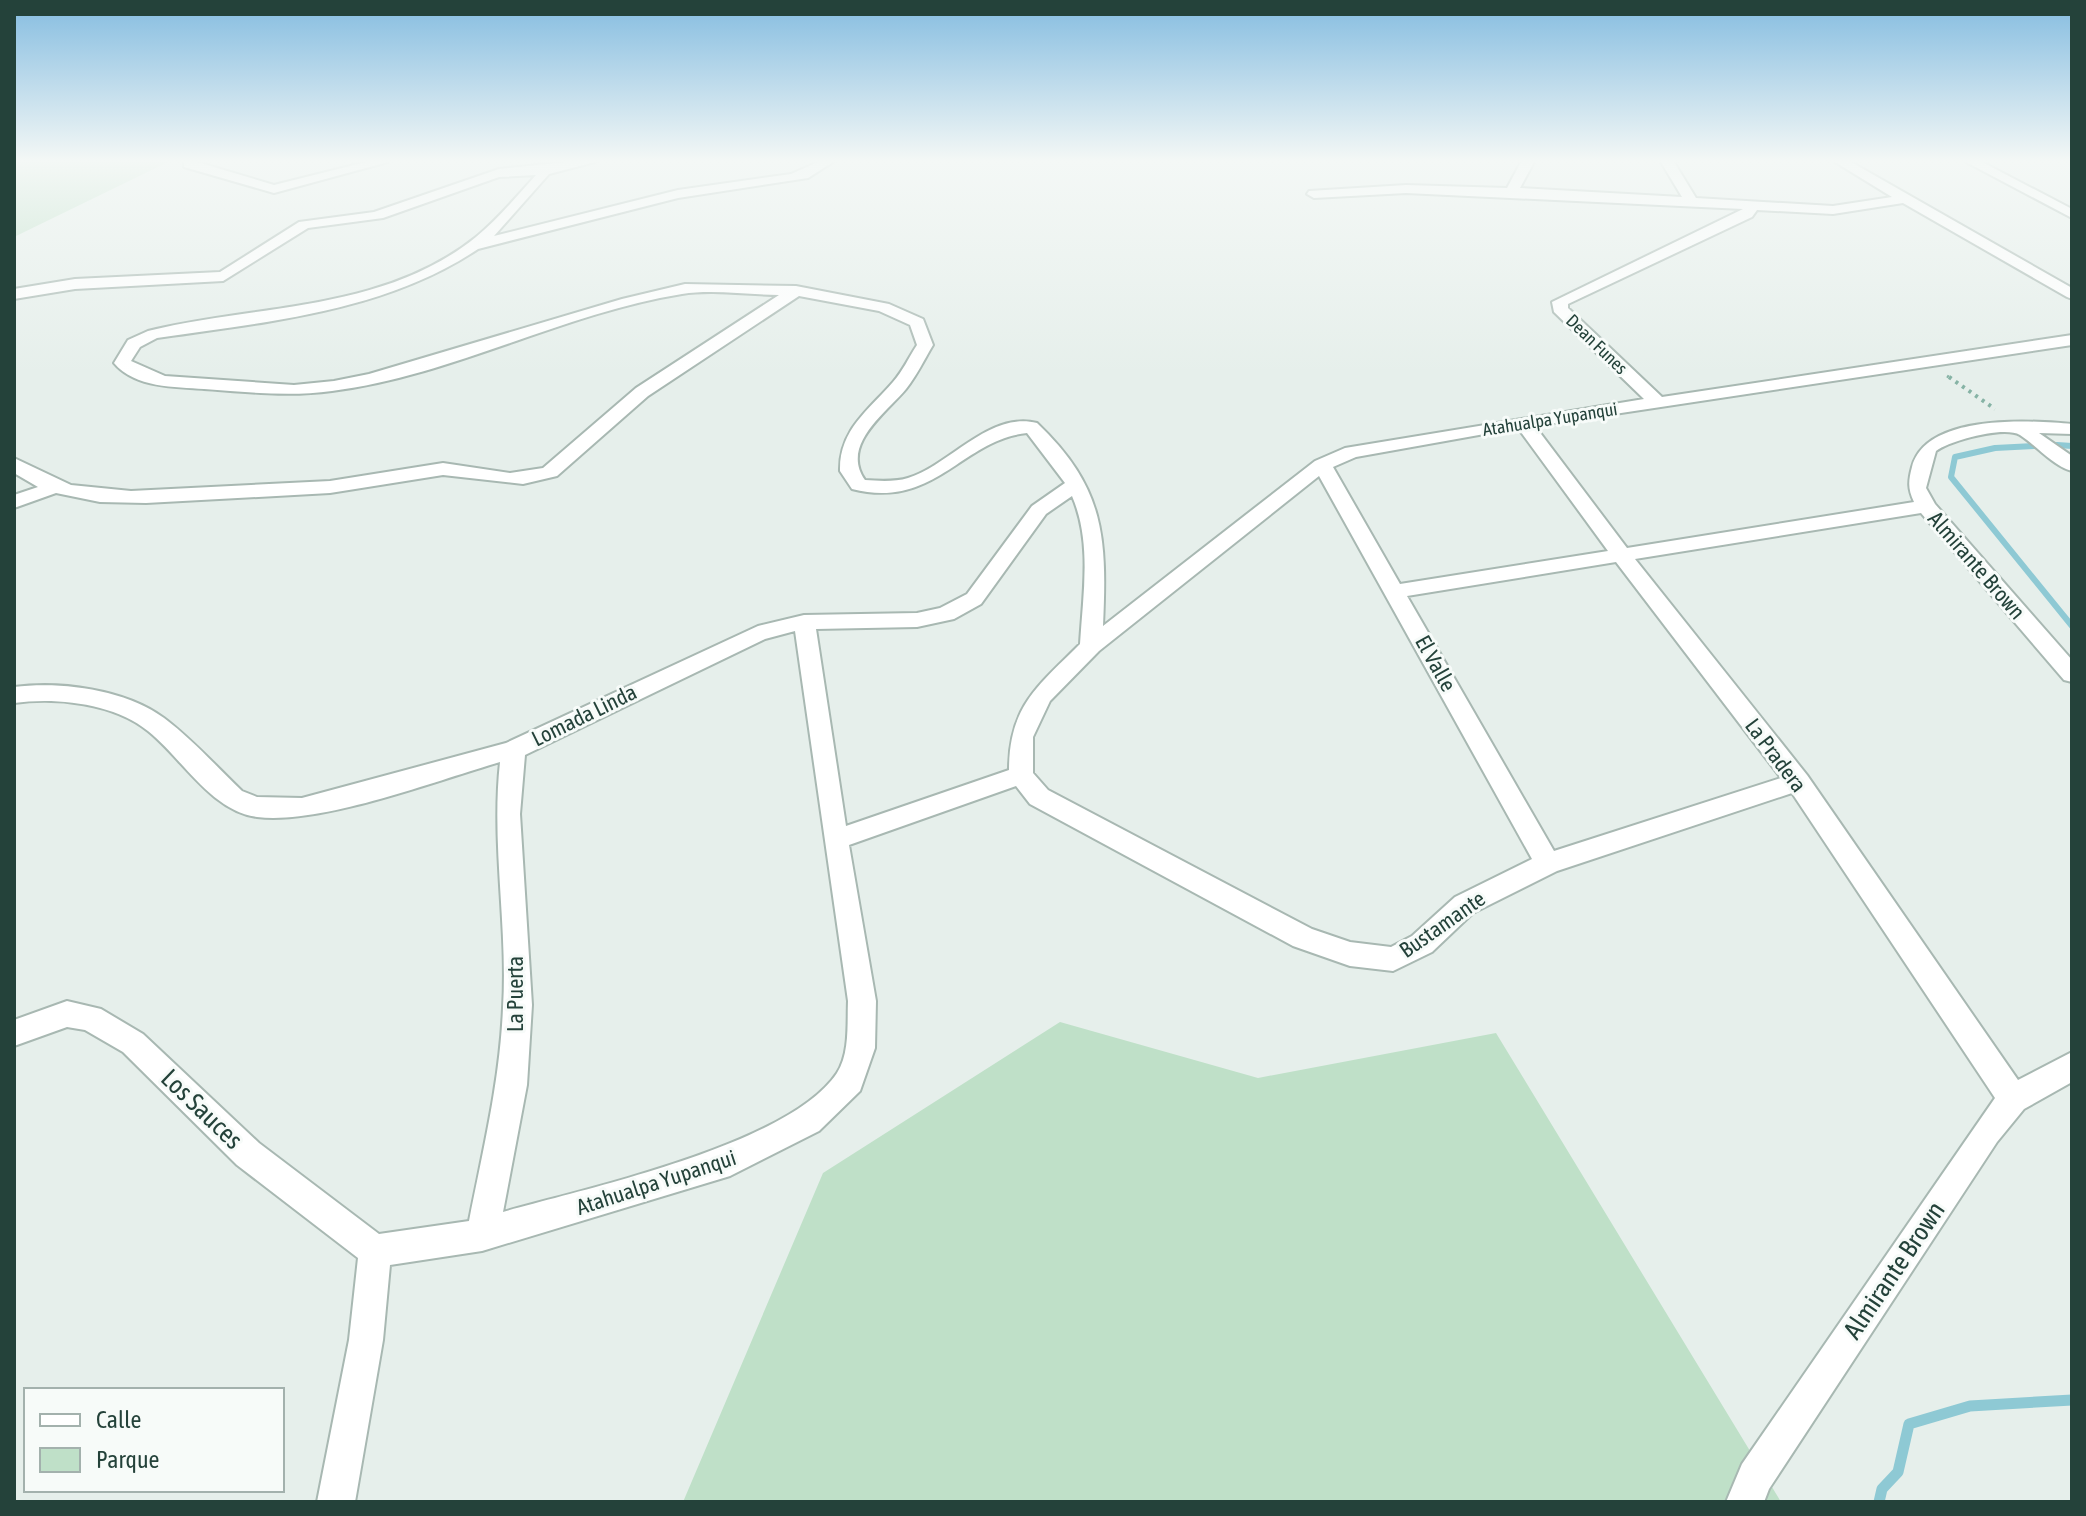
<svg xmlns="http://www.w3.org/2000/svg" width="2086" height="1516" viewBox="0 0 2086 1516" font-family="'Asap Condensed',sans-serif">
  <rect width="100%" height="100%" fill="#e6efeb"/>
  <path fill="#bfe0c8" d="M 14,162 L 168,162 L 14,237 Z
    M 1060,1022 L 1258,1078 L 1496,1033 L 1781,1502 L 683,1502 L 823,1173 Z"/>
  <g fill="none" stroke-linecap="round" stroke-linejoin="round">
    <path stroke="#8ec9d4" stroke-width="6" d="M 2057,445 L 2072,446
      M 2034,446 L 1995,448 L 1955,457 L 1951,477 L 2072,626"/>
    <path stroke="#8ec9d4" stroke-width="11" d="M 1879,1502 L 1882,1489 L 1898,1472 L 1909,1424 L 1970,1406 L 2072,1400"/>
    <defs>
      <path id="minor" d="M 184,162 L 197,162 L 274,185 L 366,162 L 388,162 L 274,193 L 184,167 Z
        M 567,162 L 595,162 L 549,174 L 494,236 L 678,190 L 791,174 L 818,162 L 833,162 L 808,178 L 678,198 L 478,249 C 384,312 266,322 157,338 L 140,347 L 131,361 L 165,376 L 294,385 L 334,381 L 369,374 L 622,299 L 685,284 L 796,286 L 889,304 L 923,319 L 933,345 C 924,360 917,375 906,389 C 886,413 840,445 865,480 C 879,481 895,482 908,478 C 950,465 989,411 1037,423 C 1105,488 1107,537 1103,626 L 1315,461 L 1345,448 L 1644,399 L 1554,312 L 1552,302 L 1743,209 L 1406,193 L 1314,198 L 1307,194 L 1309,191 L 1406,185 L 1507,188 L 1521,162 L 1534,162 L 1520,188 L 1682,197 L 1661,162 L 1674,162 L 1696,198 L 1833,206 L 1892,197 L 1835,162 L 1851,162 L 2072,288 L 2072,299 L 2067,297 L 1903,203 L 1833,214 L 1757,210 L 1752,217 L 1568,304 L 1568,308 L 1662,397 L 2072,335 L 2072,345 L 1535,426 L 1627,548 L 1914,502 C 1908,489 1908,482 1912,467 C 1926,414 2028,420 2072,424 L 2072,434 L 2039,433 L 2072,456 L 2072,471 C 2053,466 2037,446 2020,435 C 2004,426 1952,440 1936,451 L 1926,488 L 1935,504 L 2072,660 L 2072,682 L 2064,680 L 1921,513 L 1635,559 L 1807,775 L 2018,1080 L 2072,1052 L 2072,1082 L 2024,1109 L 1997,1142 L 1769,1489 L 1764,1502 L 1726,1502 L 1742,1464 L 1995,1098 L 1792,793 L 1557,871 L 1473,913 L 1432,952 L 1393,971 L 1350,966 L 1293,946 L 1030,804 L 1016,786 L 849,845 L 876,1001 L 875,1048 L 860,1091 L 819,1131 L 730,1176 L 482,1251 L 390,1265 L 383,1340 L 355,1502 L 317,1502 L 349,1340 L 358,1258 L 237,1165 L 123,1052 L 85,1030 L 67,1027 L 14,1046 L 14,1020 L 67,1001 L 101,1009 L 143,1034 L 259,1143 L 379,1234 L 469,1221 C 483,1150 500,1081 503,1008 C 508,926 491,845 500,762 C 435,781 320,825 257,817 C 211,811 182,758 148,731 C 114,703 55,697 14,703 L 14,687 C 60,681 125,689 164,718 C 192,739 217,767 242,791 L 257,797 L 302,798 L 506,743 L 758,626 L 804,615 L 917,613 L 940,608 L 967,594 L 1032,506 L 1065,483 L 1027,433 C 961,440 935,510 852,489 L 840,471 C 839,430 868,411 893,382 C 903,371 909,357 917,345 L 910,325 L 879,311 L 799,296 L 648,396 L 557,476 L 523,484 L 443,475 L 330,493 L 146,503 L 100,502 L 56,493 L 14,508 L 14,495 L 38,487 L 14,473 L 14,458 L 71,485 L 131,491 L 330,481 L 443,463 L 510,473 L 543,468 L 636,388 L 779,295 C 748,295 713,289 682,294 C 563,313 452,376 332,391 C 289,397 247,392 204,389 C 175,387 135,388 114,363 L 128,340 L 148,331 C 258,304 383,312 476,237 C 498,219 517,196 536,175 L 499,177 L 383,218 L 308,228 L 223,281 L 75,289 L 14,299 L 14,289 L 75,279 L 220,272 L 299,222 L 374,212 L 499,169 ZM 1518,428 L 1608,551 L 1400,584 L 1333,467 L 1356,457 ZM 1319,476 L 1532,859 L 1455,897 L 1412,936 L 1391,947 L 1350,942 L 1312,929 L 1048,790 L 1033,773 L 1033,737 L 1050,701 L 1099,651 ZM 1072,496 C 1092,542 1083,594 1080,644 C 1038,686 1009,706 1009,770 L 846,826 L 816,629 L 917,627 L 954,619 L 981,604 L 1046,514 ZM 1616,562 L 1781,778 L 1554,851 L 1407,596 ZM 795,631 L 848,1001 C 847,1023 850,1053 837,1073 C 789,1145 587,1188 503,1212 L 527,1085 L 532,1005 L 520,814 L 525,755 L 765,639 Z
        M 1966,162 L 1982,162 L 2072,209 L 2072,218 Z"/>
    </defs>
    <use href="#minor" stroke="#a8b8b2" stroke-width="4"/>
    <path stroke="#86b3a5" stroke-width="3" stroke-dasharray="2 4" stroke-linecap="butt" d="M 1947,376 L 1952,379"/>
    <path stroke="#86b3a5" stroke-width="4" stroke-dasharray="3 5" stroke-linecap="butt" d="M 1949,377 L 1995,409"/>
    <use href="#minor" fill="#fff" fill-rule="evenodd"/>
  </g>
  <linearGradient id="sky" x2="0" y2="1"><stop stop-color="#84bce0"/><stop offset="0.43" stop-color="#f4f8f6"/><stop offset="1" stop-color="#f4f8f6" stop-opacity="0"/></linearGradient>
  <rect width="2086" height="374" fill="url(#sky)"/>
  <g text-anchor="middle" dominant-baseline="central" stroke-width="6" stroke-linejoin="round" paint-order="stroke">
    <g font-size="18" fill="#24423a" stroke="#f7fbf9">
      <text transform="translate(1597 344) rotate(44)">Dean Funes</text>
      <text transform="translate(1550 419) rotate(-9)">Atahualpa Yupanqui</text>
    </g>
    <g font-size="22" fill="#24423a" stroke="#f7fbf9">
      <text transform="translate(1977 565) rotate(49)">Almirante Brown</text>
      <text transform="translate(1436 663) rotate(61)">El Valle</text>
      <text transform="translate(584 715) rotate(-26)">Lomada Linda</text>
      <text transform="translate(1776 755) rotate(53)">La Pradera</text>
      <text transform="translate(1442 924) rotate(-35)">Bustamante</text>
      <text transform="translate(515 994) rotate(-90)">La Puerta</text>
      <text transform="translate(656 1182) rotate(-18)">Atahualpa Yupanqui</text>
    </g>
    <g font-size="26" fill="#24423a" stroke="#f7fbf9">
      <text transform="translate(202 1109) rotate(44)">Los Sauces</text>
      <text transform="translate(1894 1270) rotate(-56)">Almirante Brown</text>
    </g>
  </g>
  <rect width="2086" height="1516" fill="none" stroke="#24423a" stroke-width="32"/>
  <rect x="24" y="1388" width="260" height="104" fill="#f7fbf9" stroke="#a3b1ad" stroke-width="2"/>
  <rect x="40" y="1414" width="40" height="12" fill="#ffffff" stroke="#a3b1ad" stroke-width="2"/>
  <text x="96" y="1428" font-size="24" fill="#24423a">Calle</text>
  <rect x="40" y="1448" width="40" height="24" fill="#bfe0c8" stroke="#a3b1ad" stroke-width="2"/>
  <text x="96" y="1468" font-size="24" fill="#24423a">Parque</text>
</svg>
